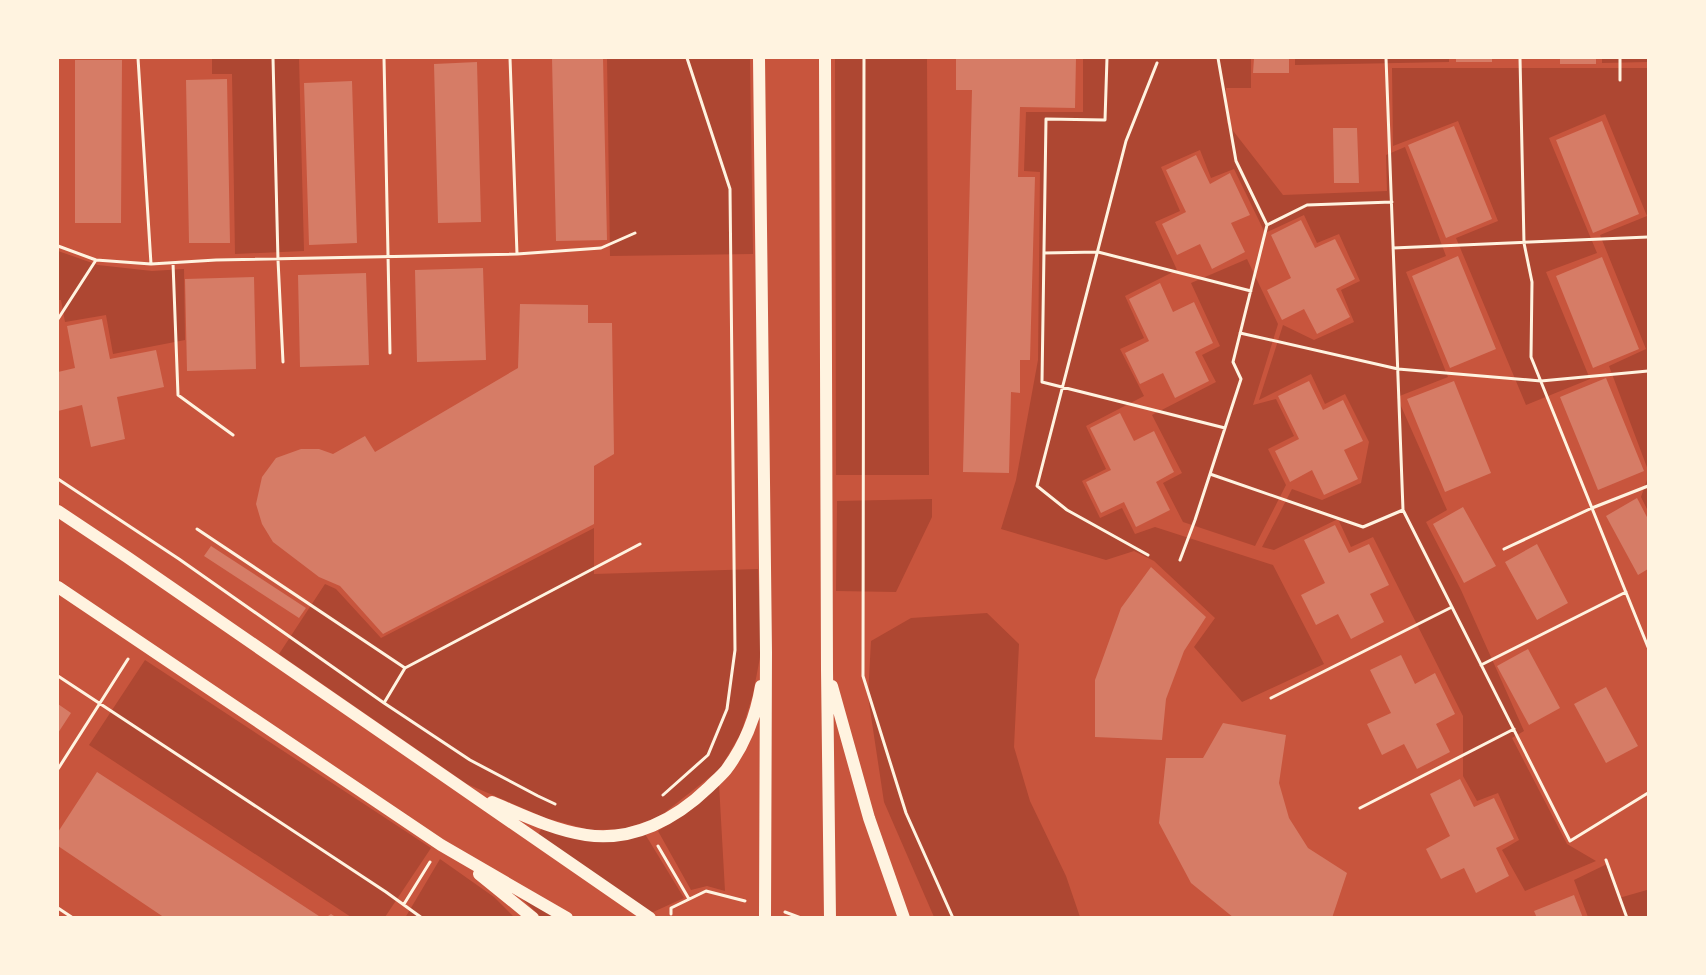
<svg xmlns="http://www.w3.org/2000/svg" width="1706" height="975" viewBox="0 0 1706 975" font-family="Signika,sans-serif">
  <rect width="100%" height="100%" fill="#c8553d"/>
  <path fill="#ae4732" d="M 212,58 L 299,58 L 304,251 L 235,254 L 232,74 L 212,74 Z
    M 607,58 L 750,58 L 753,254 L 610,256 Z
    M 835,58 L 927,58 L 929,475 L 836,475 Z
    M 1083,58 L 1251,58 L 1251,88 L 1226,88 L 1227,123 L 1283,195 L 1387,191 L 1386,155 L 1405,147 L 1446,256 L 1406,272 L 1448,377 L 1397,397 L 1447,510 L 1426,522 L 1461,590 L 1524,731 L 1512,738 L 1567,844 L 1596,861 L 1525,891 L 1502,850 L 1519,840 L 1498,793 L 1477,801 L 1463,776 L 1463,716 L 1373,537 L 1351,547 L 1338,519 L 1274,550 L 1262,547 L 1292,489 L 1322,500 L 1361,483 L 1369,442 L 1345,394 L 1325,404 L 1311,374 L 1259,400 L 1283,325 L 1314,340 L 1354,322 L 1341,290 L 1360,281 L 1339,234 L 1317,243 L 1304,215 L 1265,233 L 1234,169 L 1211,178 L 1200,150 L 1161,167 L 1180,211 L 1155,222 L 1177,270 L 1125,296 L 1144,338 L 1120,349 L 1144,396 L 1086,426 L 1106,469 L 1082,481 L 1100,518 L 1122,508 L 1135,534 L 1155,527 L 1273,565 L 1324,664 L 1242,702 L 1194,647 L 1215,618 L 1154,561 L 1134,551 L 1106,560 L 1001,529 L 1016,480 L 1038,360 L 1040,172 L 1024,171 L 1026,112 L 1083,112 Z
    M 1295,58 L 1449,58 L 1449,62 L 1295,65 Z
    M 1602,58 L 1648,58 L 1648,62 L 1602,63 Z
    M 1392,68 L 1648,68 L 1648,470 L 1609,366 L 1646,349 L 1600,235 L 1647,216 L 1605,114 L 1549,138 L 1597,253 L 1546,272 L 1590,379 L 1526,405 L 1456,238 L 1498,221 L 1458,121 L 1393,146 Z
    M 58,251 L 98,265 L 152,271 L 184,269 L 185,340 L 113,354 L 106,315 L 65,322 L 61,300 L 58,300 Z
    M 1247,259 L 1278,324 L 1253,405 L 1276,399 L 1294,436 L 1268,449 L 1286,485 L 1255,546 L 1183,522 L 1163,483 L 1182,473 L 1152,415 L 1216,382 L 1202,355 L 1220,346 L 1191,283 Z
    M 1648,477 L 1648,511 L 1641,497 Z
    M 932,499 L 932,517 L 896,592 L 836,591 L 837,501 Z
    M 594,528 L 594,574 L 758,569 L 761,652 L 753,694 L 741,733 L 720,769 L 659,817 L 624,829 L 590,830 L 546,818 L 467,784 L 279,654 L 325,584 L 336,589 L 381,638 Z
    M 987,613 L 1019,644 L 1014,747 L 1030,801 L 1066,876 L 1080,917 L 934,917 L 884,802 L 868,696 L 871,641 L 911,618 Z
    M 145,660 L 431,848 L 385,917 L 351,917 L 89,745 Z
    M 719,784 L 725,891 L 707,886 L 691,890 L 658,831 L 692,809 Z
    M 542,828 L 645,834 L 684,898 L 651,913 L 538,835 Z
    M 440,859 L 494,897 L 514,917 L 405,918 Z
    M 1607,864 L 1619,898 L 1647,890 L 1648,894 L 1648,917 L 1588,917 L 1574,880 Z
    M 512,889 L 559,917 L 541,917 Z"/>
  <path fill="#d67c66" d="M 552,58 L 603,58 L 607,240 L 556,241 Z
    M 956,58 L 1076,58 L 1075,108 L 1020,107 L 1018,177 L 1035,177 L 1030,360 L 1020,360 L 1020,393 L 1011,392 L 1009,473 L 963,472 L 972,90 L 956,90 Z
    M 1254,58 L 1289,58 L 1289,73 L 1253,73 Z
    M 1456,58 L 1492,58 L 1492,62 L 1456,62 Z
    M 1560,58 L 1596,58 L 1596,64 L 1560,64 Z
    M 75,60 L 122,60 L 121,223 L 75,223 Z
    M 477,62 L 481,222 L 438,223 L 434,64 Z
    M 227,79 L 230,243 L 189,243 L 186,80 Z
    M 352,81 L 357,243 L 309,245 L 304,83 Z
    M 1602,121 L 1639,214 L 1593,233 L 1556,140 Z
    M 1454,126 L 1492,219 L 1446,238 L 1408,145 Z
    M 1333,128 L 1357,128 L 1359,183 L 1334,183 Z
    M 1196,155 L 1210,184 L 1230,173 L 1250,215 L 1231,223 L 1245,252 L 1212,269 L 1200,244 L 1177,255 L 1162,224 L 1186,212 L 1166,170 Z
    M 1301,220 L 1315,248 L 1335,239 L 1355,279 L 1336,289 L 1350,317 L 1317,334 L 1304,309 L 1282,320 L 1267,290 L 1291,278 L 1271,235 Z
    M 1458,256 L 1496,349 L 1450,368 L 1412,276 Z
    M 1602,257 L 1639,349 L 1593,368 L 1556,276 Z
    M 483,268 L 486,360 L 417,362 L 415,270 Z
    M 366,273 L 369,365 L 300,367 L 298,275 Z
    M 254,277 L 256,369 L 187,371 L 185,279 Z
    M 1160,283 L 1173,312 L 1194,302 L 1213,343 L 1195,352 L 1209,381 L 1175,398 L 1163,373 L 1140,384 L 1125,353 L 1149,341 L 1129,299 Z
    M 520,304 L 588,305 L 588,323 L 612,323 L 614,454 L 594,466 L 594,524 L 383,634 L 340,586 L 319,577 L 273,542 L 262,524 L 256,504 L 262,477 L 276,458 L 301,449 L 319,449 L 333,454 L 365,436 L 375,452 L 518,368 Z
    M 102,319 L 110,359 L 156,350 L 164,387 L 117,397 L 125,439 L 91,447 L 82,405 L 58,411 L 58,372 L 75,368 L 67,326 Z
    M 1606,378 L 1644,471 L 1598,490 L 1560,397 Z
    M 1309,381 L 1323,410 L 1343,400 L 1363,441 L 1344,450 L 1358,479 L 1324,495 L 1312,470 L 1290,482 L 1275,451 L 1299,439 L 1278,396 Z
    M 1454,381 L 1491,473 L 1445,492 L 1407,399 Z
    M 1120,413 L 1134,441 L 1154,431 L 1174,472 L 1156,482 L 1170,510 L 1136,527 L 1124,502 L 1101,513 L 1086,482 L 1111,470 L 1090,428 Z
    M 1637,498 L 1648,519 L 1648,569 L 1638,575 L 1606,516 Z
    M 1463,507 L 1496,566 L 1464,583 L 1433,524 Z
    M 1335,525 L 1349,553 L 1369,544 L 1389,585 L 1370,594 L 1384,622 L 1351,639 L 1338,614 L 1316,625 L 1301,595 L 1325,583 L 1304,540 Z
    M 1537,544 L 1568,603 L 1537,620 L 1505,562 Z
    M 211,546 L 306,608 L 299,618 L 204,556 Z
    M 1151,567 L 1206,617 L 1184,651 L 1166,699 L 1162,740 L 1095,737 L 1095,680 L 1121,608 Z
    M 1528,649 L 1560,708 L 1529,725 L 1497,666 Z
    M 1401,655 L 1415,684 L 1435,673 L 1455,714 L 1436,724 L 1450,752 L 1417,769 L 1404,744 L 1382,755 L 1367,724 L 1391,713 L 1370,670 Z
    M 1606,687 L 1638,746 L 1606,763 L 1574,704 Z
    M 58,704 L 71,713 L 58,733 Z
    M 1223,723 L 1286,735 L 1279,783 L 1289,818 L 1308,848 L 1347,873 L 1332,918 L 1234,918 L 1191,883 L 1159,823 L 1166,758 L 1203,758 Z
    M 97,772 L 216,849 L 322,918 L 165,918 L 58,846 L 58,832 Z
    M 1460,779 L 1474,807 L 1494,798 L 1514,839 L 1496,848 L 1509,876 L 1476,893 L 1464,868 L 1441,879 L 1426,849 L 1450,836 L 1430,794 Z
    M 1574,895 L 1583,918 L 1537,918 L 1534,911 Z
    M 331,914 L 337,918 L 325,918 Z"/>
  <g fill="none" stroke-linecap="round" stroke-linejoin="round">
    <path stroke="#fff3e0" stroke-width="3" d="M 138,58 L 151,264
      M 273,58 L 278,260 L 283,362
      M 384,58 L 390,353
      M 510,58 L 517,254
      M 864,58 L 863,676 L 906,813 L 953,918
      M 1107,58 L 1105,120 L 1046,119 L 1042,382 L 1225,428
      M 1218,58 L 1236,161 L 1267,225 L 1307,205 L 1392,202
      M 1386,58 L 1403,510 L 1570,841 L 1648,793
      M 1520,58 L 1524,243 L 1532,282 L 1531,357 L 1648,647
      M 1620,80 L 1620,58
      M 58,246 L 96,260 L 151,264 L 216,260 L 517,254 L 601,248 L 635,233
      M 1393,248 L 1648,237
      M 1044,253 L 1098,252 L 1251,291
      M 173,263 L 178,395 L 233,435
      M 58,319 L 96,260
      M 1240,333 L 1398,369 L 1541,381 L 1648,371
      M 1210,474 L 1363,527 L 1403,510
      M 58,479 L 179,559 L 384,703 L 470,760 L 538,796 L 555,804
      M 197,529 L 405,668 L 640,544
      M 1504,549 L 1592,508 L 1648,486
      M 1148,555 L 1067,510 L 1037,486 L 1126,141 L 1157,63
      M 1180,560 L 1195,520 L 1241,379 L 1233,362 L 1267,225
      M 1481,665 L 1626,592
      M 58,676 L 386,892 L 422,918
      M 1271,698 L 1452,607
      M 384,703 L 405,668
      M 58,769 L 128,659
      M 663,795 L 708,755 L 727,709 L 735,650 L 730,189 L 687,58
      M 1360,808 L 1514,729
      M 658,846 L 689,899
      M 1606,860 L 1627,918
      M 404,904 L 430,862
      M 58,908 L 73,918
      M 785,912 L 801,918
      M 671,914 L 671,908 L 706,891 L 745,901"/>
    <path stroke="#fff3e0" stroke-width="12" d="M 759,58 L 766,652 L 765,918
      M 825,58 L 827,670 L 830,918
      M 58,511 L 127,557 L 650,918
      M 58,587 L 441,845 L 567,918
      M 832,686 L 869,818 L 904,918
      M 492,802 C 523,815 553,830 586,835 C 633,842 676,819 709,787 C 715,781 721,776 726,770 C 744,746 756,716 761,686
      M 479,874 L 533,918"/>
  </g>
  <rect width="1706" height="975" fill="none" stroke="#fff3e0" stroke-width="118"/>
</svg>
